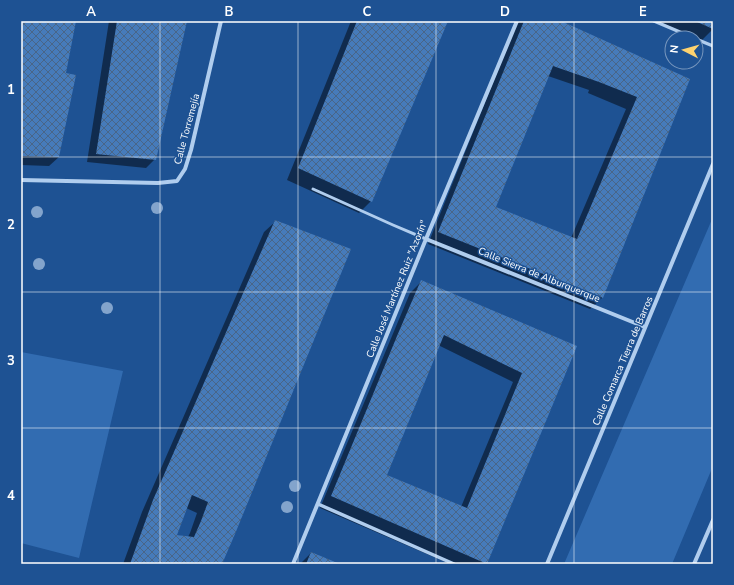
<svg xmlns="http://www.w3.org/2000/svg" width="734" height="585" viewBox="0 0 734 585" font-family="'Nunito Sans',sans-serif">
  <defs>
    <pattern id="building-cross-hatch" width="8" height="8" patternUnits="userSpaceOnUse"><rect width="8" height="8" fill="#467bba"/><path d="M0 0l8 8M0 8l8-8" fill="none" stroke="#496688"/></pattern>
  </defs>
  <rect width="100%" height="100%" fill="#1e5293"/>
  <path fill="#326cb1" d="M 713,217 L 713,466 L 672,564 L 564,564 Z
    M 21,352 L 123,371 L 79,558 L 21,543 Z"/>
  <path fill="#0007" fill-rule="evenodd" d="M 21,21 L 75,21 L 65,74 L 59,157 L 49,166 L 21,165 Z
    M 109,21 L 186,21 L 155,159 L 146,168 L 87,162 Z
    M 351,21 L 447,21 L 371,201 L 359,213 L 287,180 Z
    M 518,21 L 558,21 L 688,79 L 602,298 L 590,309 L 428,244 ZM 548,76 L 589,90 L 588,93 L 626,109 L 571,238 L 495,208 Z
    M 657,21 L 713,21 L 713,29 L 702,40 Z
    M 276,221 L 221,564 L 123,564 L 142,512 L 264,232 ZM 186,508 L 197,513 L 190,533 L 188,537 L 176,535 Z
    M 421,282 L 541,332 L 486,564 L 450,564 L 320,508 L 410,293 ZM 438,345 L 513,382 L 461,507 L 386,475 Z
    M 311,553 L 338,564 L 300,564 Z"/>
  <path fill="url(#building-cross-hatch)" fill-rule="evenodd" d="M 21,21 L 76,21 L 66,73 L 76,75 L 59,157 L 21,156 Z
    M 117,21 L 187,21 L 156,160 L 96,154 Z
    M 357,21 L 448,21 L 372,202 L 298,168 Z
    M 524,21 L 561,21 L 690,79 L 603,298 L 438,232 ZM 553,66 L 599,82 L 637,97 L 577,239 L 496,207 Z
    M 695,21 L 713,21 L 713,29 Z
    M 275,220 L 351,249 L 235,534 L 222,564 L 130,564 L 153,500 ZM 192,495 L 208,502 L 201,521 L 194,537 L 177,535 Z
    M 421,280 L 577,346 L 487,564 L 331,496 L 397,336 ZM 444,335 L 522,373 L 467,508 L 387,475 Z
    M 311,552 L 340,564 L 306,564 Z"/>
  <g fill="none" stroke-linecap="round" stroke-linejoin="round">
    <path stroke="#b0cdee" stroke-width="3" d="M 313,189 L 393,225 L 426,239"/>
    <path stroke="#b0cdee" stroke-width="3.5" d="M 654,21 L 694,38
      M 696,39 L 713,46
      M 318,504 L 454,564"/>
    <path stroke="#b0cdee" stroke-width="4" d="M 21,180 L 158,183 L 177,181 L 185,169 L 191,150 L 221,21
      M 426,239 L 645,327
      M 293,564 L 426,239 L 517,21
      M 547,564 L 713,164
      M 694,564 L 713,520"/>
  </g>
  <g fill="#83a4cc">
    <circle cx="157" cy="208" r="6"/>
    <circle cx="37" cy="212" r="6"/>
    <circle cx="39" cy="264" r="6"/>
    <circle cx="107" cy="308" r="6"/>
    <circle cx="295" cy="486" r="6"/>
    <circle cx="287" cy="507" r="6"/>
  </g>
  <path fill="none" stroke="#fff" stroke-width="1" stroke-opacity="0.55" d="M 160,21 L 160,564M 298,21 L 298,564M 436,21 L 436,564M 574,21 L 574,564M 21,157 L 713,157M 21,292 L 713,292M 21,428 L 713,428"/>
  <g text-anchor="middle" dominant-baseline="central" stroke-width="3" stroke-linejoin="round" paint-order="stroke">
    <g font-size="10" fill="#fff" stroke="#1e5293">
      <text transform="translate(187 129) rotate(-75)">Calle Torremejía</text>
      <text transform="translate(539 275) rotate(22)">Calle Sierra de Alburquerque</text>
      <text transform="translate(397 289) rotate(-68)">Calle José Martínez Ruiz "Azorín"</text>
      <text transform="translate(623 361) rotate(-67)">Calle Comarca Tierra de Barros</text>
    </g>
  </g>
  <rect width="734" height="585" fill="none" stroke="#1e5293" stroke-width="44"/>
  <g transform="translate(684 50) rotate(276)"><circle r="19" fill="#1e5293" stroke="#7897be"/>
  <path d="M0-3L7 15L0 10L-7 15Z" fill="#fdd26f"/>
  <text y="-6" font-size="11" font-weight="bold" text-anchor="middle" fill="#ffffff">N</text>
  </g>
  <rect x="22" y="22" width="690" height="541" fill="none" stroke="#fff" stroke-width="1.5"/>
  <g font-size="13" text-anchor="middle" font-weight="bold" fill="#fff">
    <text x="91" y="16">A</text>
    <text x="229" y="16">B</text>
    <text x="367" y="16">C</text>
    <text x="505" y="16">D</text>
    <text x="643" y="16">E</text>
    <text x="11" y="94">1</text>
    <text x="11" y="229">2</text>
    <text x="11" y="365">3</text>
    <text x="11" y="500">4</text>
  </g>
</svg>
